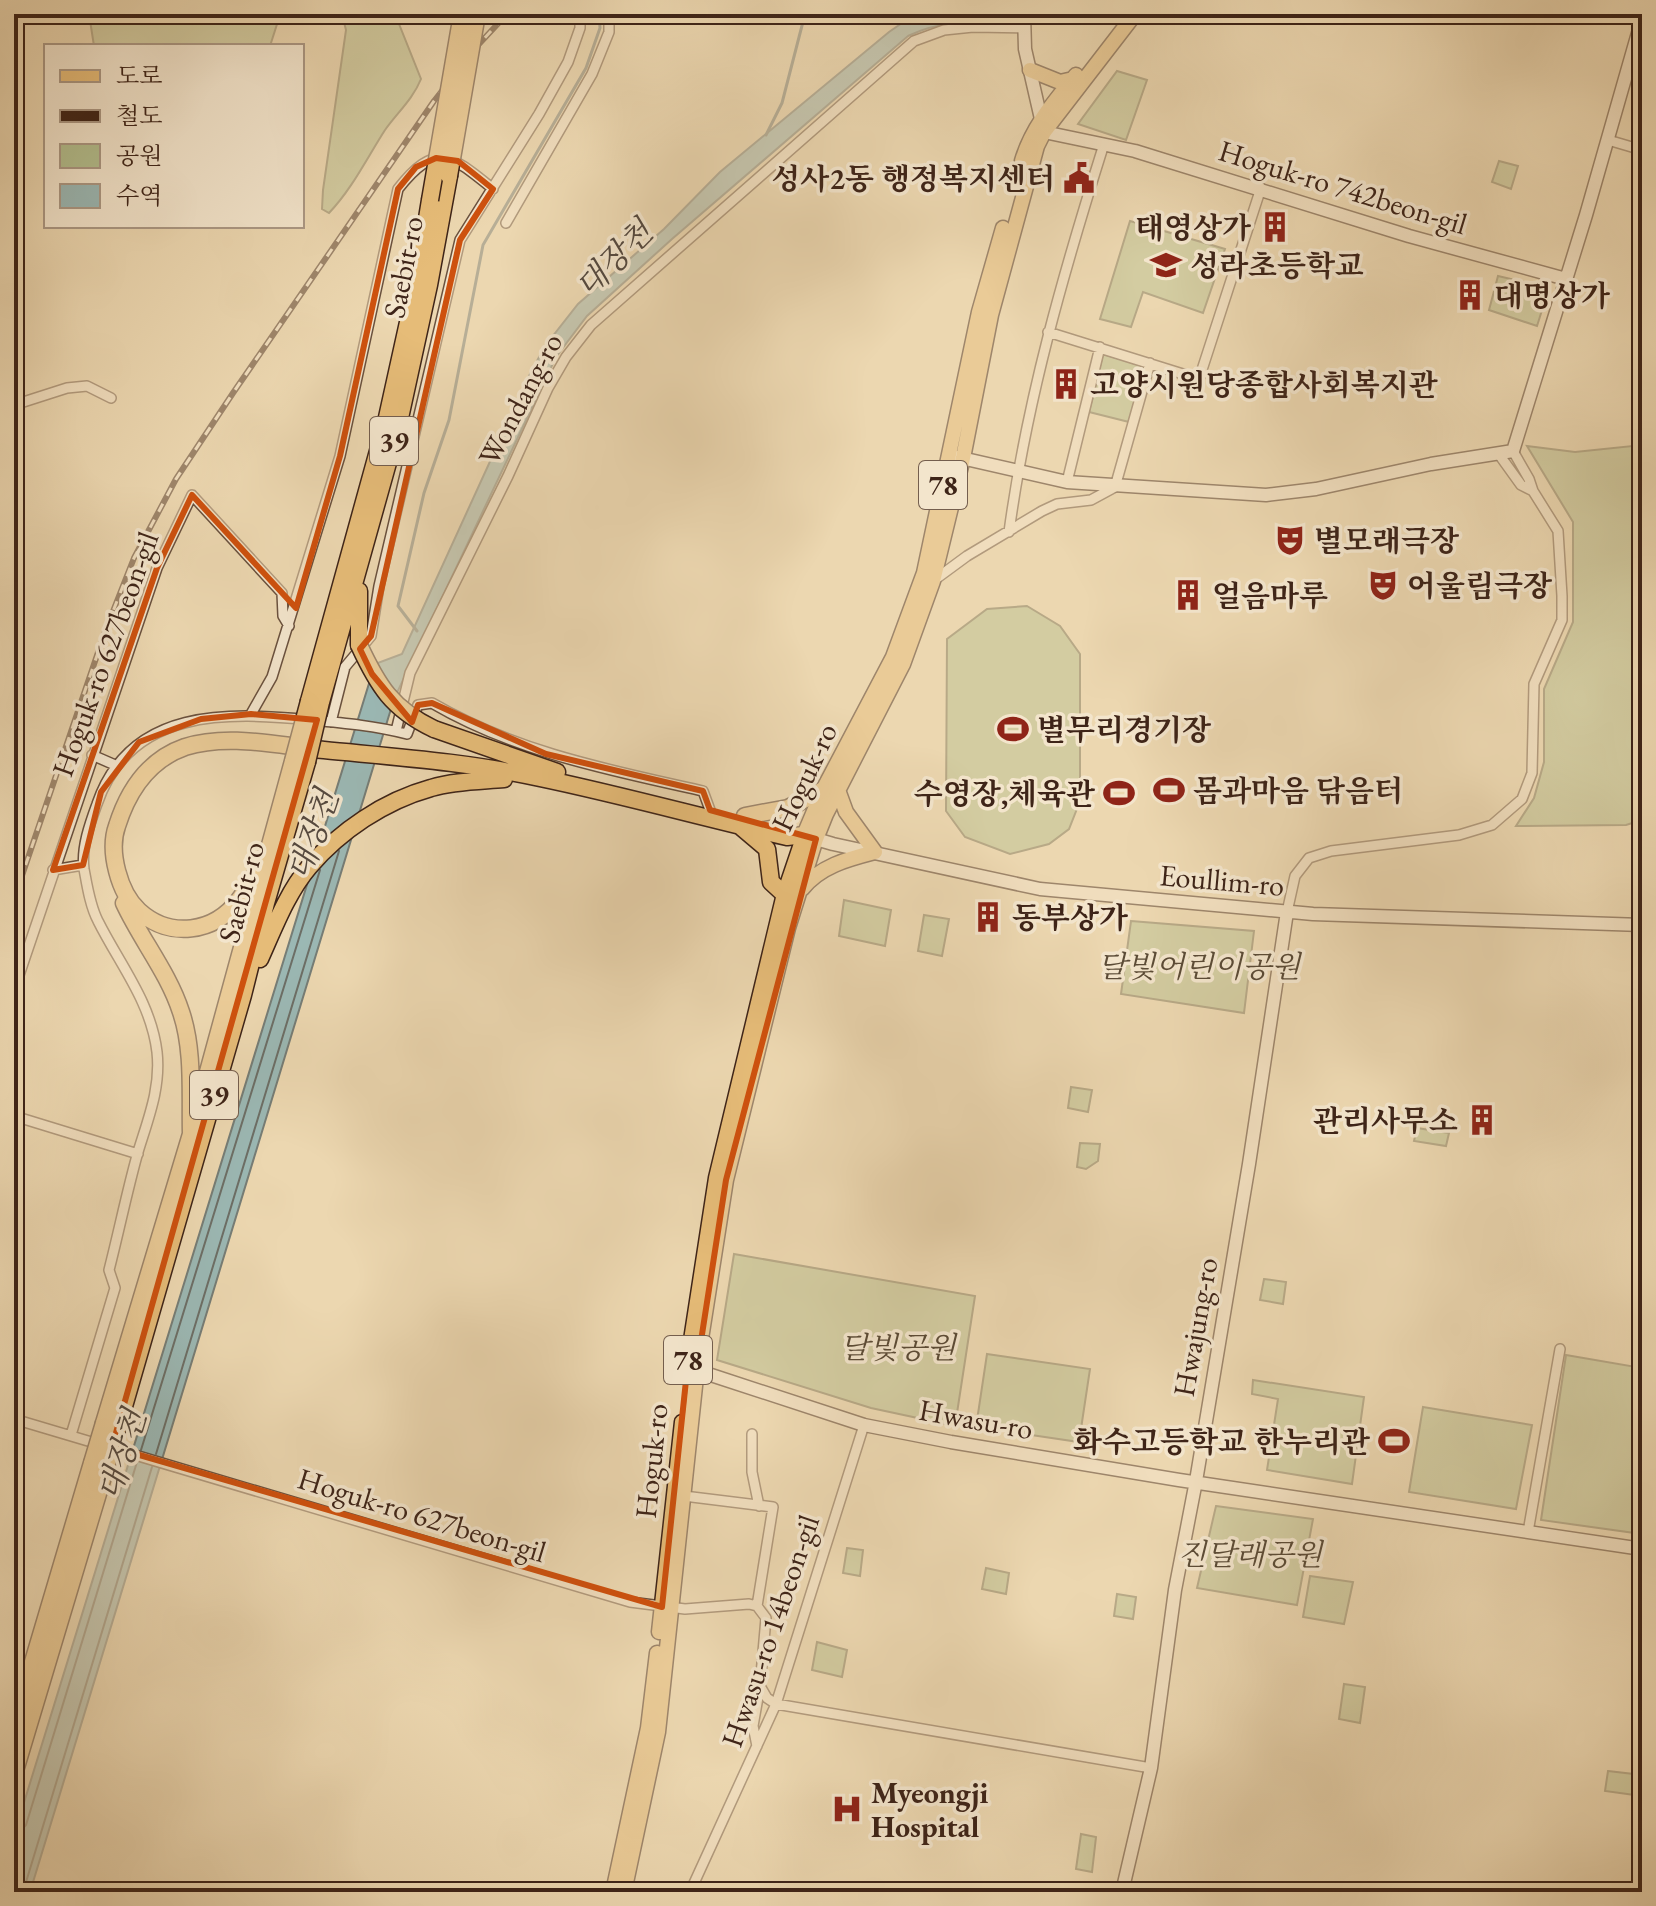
<svg xmlns="http://www.w3.org/2000/svg" width="1656" height="1906" viewBox="0 0 1656 1906" font-family="'EB Garamond','Noto Serif KR',serif">
  <rect width="100%" height="100%" fill="#ecd7b0"/>
  <filter id="stains"><feTurbulence type="fractalNoise" baseFrequency=".0025" numOctaves="4"/><feColorMatrix values="0 0 0 0 .2 0 0 0 0 .09 0 0 0 0 .02 0 0 0 .5 -.17"/></filter>
  <radialGradient id="worn" r=".72"><stop offset=".6" stop-color="#630" stop-opacity="0"/><stop offset="1" stop-color="#630" stop-opacity=".3"/></radialGradient>
  <path fill="#b3bf8f" stroke="#787254" stroke-width="2" d="M 89,14 L 278,14 L 278,21 L 270,46 L 94,46 Z
    M 342,14 L 395,14 L 421,79 C 413,99 397,113 385,130 C 367,158 352,189 329,213 L 322,209 L 323,190 L 346,30 Z
    M 1117,71 L 1147,80 L 1126,140 L 1078,124 Z
    M 1499,161 L 1518,166 L 1511,189 L 1492,182 Z
    M 1130,221 L 1225,249 L 1203,313 L 1143,292 L 1131,327 L 1100,319 Z
    M 1498,276 L 1549,288 L 1537,326 L 1489,310 Z
    M 1103,354 L 1144,366 L 1129,422 L 1089,412 Z
    M 1642,445 L 1642,820 L 1626,825 L 1516,826 L 1534,798 L 1544,762 L 1544,689 L 1573,622 L 1573,522 L 1527,446 L 1575,452 Z
    M 1027,606 L 1060,626 L 1080,654 L 1080,801 L 1069,829 L 1049,844 L 1010,854 L 965,837 L 946,811 L 947,639 L 987,609 Z
    M 844,900 L 891,910 L 885,946 L 839,936 Z
    M 924,915 L 949,919 L 942,956 L 918,951 Z
    M 1131,921 L 1254,931 L 1244,1013 L 1121,994 Z
    M 1071,1087 L 1092,1090 L 1088,1112 L 1068,1108 Z
    M 1417,1128 L 1449,1133 L 1446,1146 L 1414,1141 Z
    M 1080,1143 L 1100,1144 L 1098,1161 L 1086,1169 L 1077,1167 Z
    M 734,1254 L 975,1296 L 955,1426 L 871,1408 L 717,1360 Z
    M 1264,1279 L 1286,1282 L 1283,1304 L 1260,1300 Z
    M 987,1354 L 1090,1369 L 1079,1442 L 976,1427 Z
    M 1566,1355 L 1642,1368 L 1642,1534 L 1541,1520 Z
    M 1253,1380 L 1364,1397 L 1352,1484 L 1267,1470 L 1278,1399 L 1252,1394 Z
    M 1423,1407 L 1532,1425 L 1516,1509 L 1409,1492 Z
    M 1216,1506 L 1313,1519 L 1297,1605 L 1197,1588 Z
    M 847,1548 L 863,1550 L 860,1576 L 843,1573 Z
    M 986,1568 L 1009,1573 L 1006,1594 L 982,1589 Z
    M 1310,1576 L 1353,1582 L 1344,1624 L 1303,1617 Z
    M 1117,1594 L 1136,1597 L 1133,1619 L 1114,1616 Z
    M 817,1642 L 847,1650 L 842,1677 L 812,1670 Z
    M 1344,1684 L 1365,1687 L 1360,1723 L 1339,1719 Z
    M 1608,1771 L 1642,1775 L 1642,1796 L 1605,1791 Z
    M 1081,1834 L 1096,1837 L 1092,1872 L 1076,1869 Z"/>
  <path fill="#9bb8b4" stroke="#767d76" stroke-width="2" d="M 915,14 L 1003,14 L 1003,22 C 970,21 939,21 908,36 L 672,239 L 587,316 L 556,357 L 394,699 L 30,1892 L 14,1892 L 14,1835 L 375,664 L 402,654 L 530,374 L 545,346 L 578,304 L 664,229 L 720,172 L 889,32 Z"/>
  <g fill="none" stroke-linecap="round" stroke-linejoin="round">
    <path stroke="#6c6e66" stroke-width="2" d="M 141,1450 L 320,870
      M 156,1454 L 339,851
      M 14,1832 L 21,1830 L 26,1825 L 137,1462
      M 23,1892 L 152,1467"/>
    <path stroke="#767d76" stroke-width="3" d="M 766,135 L 782,103 L 805,14
      M 417,631 L 398,606 L 424,493 L 449,420 L 483,245 L 586,68 L 600,28 L 599,14"/>
    <defs>
      <path id="street" d="M 1629,62 L 1642,69
        M 1608,140 L 1642,150
        M 506,223 L 592,74 L 609,32 L 609,14
        M 1048,332 L 1199,379 L 1261,188
        M 14,405 L 67,388 L 87,386 L 111,398
        M 1498,453 L 1521,485 L 1533,491
        M 1067,482 L 1100,347
        M 1009,532 C 1027,399 1064,271 1104,144
        M 933,581 L 967,556 L 1042,511 L 1057,504 L 1091,500 L 1115,487 L 1150,363
        M 251,714 L 272,677 L 340,456 L 398,189 C 436,141 451,155 493,189
        M 331,722 L 345,667 L 371,636 L 379,586 L 460,240 L 539,114 L 568,62 L 580,28 L 580,14
        M 396,731 L 410,673 L 508,476 L 548,388 L 566,357 L 591,325 L 914,41 L 944,30 L 973,27 L 1025,28
        M 92,755 L 115,765
        M 53,870 L 83,865
        M 1287,912 L 1295,876 L 1309,858 L 1331,851 L 1459,835 L 1492,825 L 1522,799 L 1532,773 L 1534,684 L 1562,620 L 1562,596 L 1558,531 L 1533,491 L 1529,479 L 1513,451
        M 14,990 L 157,568 L 192,495 L 282,593 L 283,616 L 289,626
        M 14,1116 L 138,1154
        M 14,1419 L 630,1602 L 685,1609 L 749,1604 L 757,1606 L 766,1618 L 760,1686 L 767,1698 L 776,1704 L 1151,1768
        M 752,1434 L 752,1472 L 759,1506
        M 71,1435 L 115,1288 L 109,1270 C 119,1231 127,1191 138,1152 C 148,1119 161,1088 157,1052 C 151,1002 120,965 98,921 C 90,906 87,885 84,869 C 81,848 90,823 97,804 C 130,707 228,712 312,720 C 344,723 376,726 407,734 L 418,705 L 432,703 C 516,752 609,770 703,791 L 710,810
        M 684,1496 L 773,1507 L 757,1606
        M 1528,1532 L 1560,1349
        M 757,1746 L 753,1726 L 760,1686
        M 690,1892 L 776,1704 L 864,1425"/>
      <path id="secondary" d="M 1024,14 L 1025,49 L 1044,132 L 1135,151 L 1409,236 L 1566,279
        M 957,457 L 1067,482 L 1266,495 L 1316,489 L 1431,464 L 1513,451 L 1586,215 L 1642,19
        M 809,837 L 833,844 L 1040,889 L 1313,914 L 1642,925
        M 687,1371 L 711,1375 L 864,1425 L 951,1442 L 1179,1480 L 1642,1549
        M 1122,1892 L 1151,1768 L 1175,1590 L 1196,1481 L 1249,1164 L 1287,912"/>
      <path id="primary" d="M 1030,70 L 1060,82 L 1073,79
        M 1022,161 C 1032,127 1054,102 1076,75
        M 802,889 C 820,866 848,859 875,852 L 846,812 L 838,790
        M 689,1353 L 716,1178 L 784,894 L 804,835 L 823,790 L 893,657 L 924,573 L 979,312 L 1003,228
        M 659,1632 L 682,1422
        M 613,1892 L 648,1728 L 657,1653
        M 624,1892 L 658,1732 L 698,1358 L 726,1180 L 788,928 L 816,839 L 826,814 L 903,664 L 933,581 L 963,458 L 991,315 L 1037,146 L 1044,132 L 1135,14"/>
      <path id="highway" d="M 359,591 L 359,645
        M 309,701 L 386,422 L 416,286 L 430,200
        M 321,702 L 398,427 L 429,285 L 449,176
        M 434,729 L 557,772
        M 745,816 L 788,808 L 823,790
        M 741,827 L 767,849 L 771,882 L 784,894
        M 270,848 C 260,865 251,884 239,900 C 214,933 170,939 139,911 C 119,893 108,851 117,826 C 128,791 148,760 185,747 C 229,733 279,746 324,750 C 395,757 469,762 540,778 C 622,795 704,818 787,837 L 804,835
        M 124,903 C 141,940 168,972 181,1012 C 194,1050 190,1095 191,1134
        M 260,959 C 274,928 287,893 309,867 C 340,831 384,801 431,788 C 454,781 480,781 504,779
        M 104,1423 L 191,1134 L 293,761
        M 118,1427 L 243,995 L 266,903 L 307,762
        M 14,1726 L 92,1463
        M 14,1774 L 106,1467"/>
    </defs>
    <use href="#street" stroke="#6a513e" stroke-width="12"/>
    <use href="#secondary" stroke="#3e2418" stroke-width="15"/>
    <use href="#primary" stroke="#3e2418" stroke-width="17"/>
    <use href="#highway" stroke="#3e2418" stroke-width="19"/>
    <use href="#street" stroke="#f3e5cc" stroke-width="9"/>
    <use href="#secondary" stroke="#f3e5cc" stroke-width="12"/>
    <use href="#primary" stroke="#e6bc78" stroke-width="14"/>
    <use href="#highway" stroke="#e6bc78" stroke-width="16"/>
    <defs>
      <path id="rail" d="M 14,899 L 106,629 L 134,558 L 176,479 L 233,393 L 434,101 L 479,44 L 507,14"/>
    </defs>
    <use href="#rail" stroke="#3e2418" stroke-width="6"/>
    <use href="#rail" stroke="#f3e5cc" stroke-width="3" stroke-dasharray="9" stroke-linecap="butt"/>
    <defs>
      <path id="highway-bridge" d="M 449,176 L 477,14
        M 430,200 L 462,14
        M 359,645 C 378,686 392,709 434,729
        M 293,761 L 309,701
        M 307,762 L 321,702
        M 92,1463 L 104,1423
        M 106,1467 L 118,1427"/>
    </defs>
    <use href="#highway-bridge" stroke="#3e2418" stroke-width="19" stroke-linecap="butt"/>
    <use href="#highway-bridge" stroke="#e6bc78" stroke-width="16"/>
  </g>
  <path d="M0 0H1656V1906H0ZM 436,158 L 458,161 L 493,189 L 460,240 L 371,636 L 360,649 L 372,674 L 412,722 L 418,705 L 432,703 L 546,754 L 703,791 L 710,810 L 816,839 L 726,1180 L 696,1373 L 687,1371 L 662,1607 L 112,1447 L 317,720 L 251,714 L 201,719 L 139,742 L 101,792 L 83,865 L 53,870 L 157,568 L 192,495 L 296,608 L 340,456 L 398,189 L 416,167 Z" fill="#ecd7b0" fill-opacity=".55" fill-rule="evenodd"/>
  <path fill="none" stroke="#ce510e" stroke-width="6" stroke-linejoin="round" d="M 436,158 L 458,161 L 493,189 L 460,240 L 371,636 L 360,649 L 372,674 L 412,722 L 418,705 L 432,703 L 546,754 L 703,791 L 710,810 L 816,839 L 726,1180 L 696,1373 L 687,1371 L 662,1607 L 112,1447 L 317,720 L 251,714 L 201,719 L 139,742 L 101,792 L 83,865 L 53,870 L 157,568 L 192,495 L 296,608 L 340,456 L 398,189 L 416,167 Z"/>
  <defs>
    <symbol id="civic-bare" viewBox="-9 -9 18 18"><path d="M-.6-6.5H3V-4.5H.6V-3L4-1V1h2V6H-6V1h2V-1L-.6-3ZM-1.2 2.5V6h2.4V2.5Z" fill="#8f2418" stroke="#f3e5cc" stroke-width="2.5" paint-order="stroke"/></symbol>
    <symbol id="building-bare" viewBox="-9 -9 18 18"><path d="M-4-6H4V6H1V3H-1V6H-4ZM-2.5-4.3h1.7v1.8h-1.7ZM.8-4.3h1.7v1.8H.8ZM-2.5-1h1.7V.8h-1.7ZM.8-1h1.7V.8H.8Z" fill="#8f2418" stroke="#f3e5cc" stroke-width="2.5" paint-order="stroke"/></symbol>
    <symbol id="school-bare" viewBox="-9 -9 18 18"><path d="M0-5L7-2L0 1L-7-2ZM-4 1L0 2.5L4 1V4Q0 6-4 4Z" fill="#8f2418" stroke="#f3e5cc" stroke-width="2.5" paint-order="stroke"/></symbol>
    <symbol id="theatre-bare" viewBox="-9 -9 18 18"><path d="M-5-5.5Q0-4 5-5.5V0Q5 5 0 6Q-5 5-5 0ZM-3.3-2.5H-1v1.5H-3.3ZM1-2.5H3.3v1.5H1ZM-2.8 1Q0 5.5 2.8 1Z" fill="#8f2418" stroke="#f3e5cc" stroke-width="2.5" paint-order="stroke"/></symbol>
    <symbol id="stadium-bare" viewBox="-9 -9 18 18"><path d="M0-5a6.5 5 0 1 0 0 10a6.5 5 0 1 0 0-10ZM-3.5-1.8h7v3.6h-7Z" fill="#8f2418" stroke="#f3e5cc" stroke-width="2.5" paint-order="stroke"/></symbol>
    <symbol id="hospital-bare" viewBox="-9 -9 18 18"><path d="M-5-5h3v3.5h4V-5h3V5h-3V1.5h-4V5h-3Z" fill="#8f2418" stroke="#f3e5cc" stroke-width="2.5" paint-order="stroke"/></symbol>
  </defs>
  <g fill-rule="evenodd">
    <use href="#civic-bare" x="1057" y="156" width="44" height="44"/>
    <use href="#building-bare" x="1253" y="205" width="44" height="44"/>
    <use href="#school-bare" x="1144" y="243" width="44" height="44"/>
    <use href="#building-bare" x="1448" y="273" width="44" height="44"/>
    <use href="#building-bare" x="1044" y="362" width="44" height="44"/>
    <use href="#theatre-bare" x="1268" y="518" width="44" height="44"/>
    <use href="#theatre-bare" x="1361" y="563" width="44" height="44"/>
    <use href="#building-bare" x="1166" y="573" width="44" height="44"/>
    <use href="#stadium-bare" x="991" y="707" width="44" height="44"/>
    <use href="#stadium-bare" x="1147" y="768" width="44" height="44"/>
    <use href="#stadium-bare" x="1097" y="771" width="44" height="44"/>
    <use href="#building-bare" x="966" y="895" width="44" height="44"/>
    <use href="#building-bare" x="1460" y="1098" width="44" height="44"/>
    <use href="#stadium-bare" x="1372" y="1419" width="44" height="44"/>
    <use href="#hospital-bare" x="825" y="1787" width="44" height="44"/>
  </g>
  <g text-anchor="middle" dominant-baseline="central" stroke-width="7" stroke-linejoin="round" paint-order="stroke">
    <g fill="#f3e5cc" stroke="#745e4e" stroke-width="2">
      <rect x="370" y="417" width="48" height="48" rx="6"/>
      <rect x="919" y="461" width="48" height="48" rx="6"/>
      <rect x="190" y="1071" width="48" height="48" rx="6"/>
      <rect x="664" y="1336" width="48" height="48" rx="6"/>
    </g>
    <g font-size="28" font-weight="bold" fill="#3e2418">
      <text x="394" y="441">39</text>
      <text x="943" y="485">78</text>
      <text x="214" y="1095">39</text>
      <text x="688" y="1360">78</text>
    </g>
    <g font-size="30" font-weight="bold" fill="#3e2418" stroke="#f3e5cc" text-anchor="start">
      <text x="1055" y="178" text-anchor="end">성사2동 행정복지센터</text>
      <text x="1251" y="227" text-anchor="end">태영상가</text>
      <text x="1190" y="265">성라초등학교</text>
      <text x="1494" y="295">대명상가</text>
      <text x="1090" y="384">고양시원당종합사회복지관</text>
      <text x="1314" y="540">별모래극장</text>
      <text x="1407" y="585">어울림극장</text>
      <text x="1212" y="595">얼음마루</text>
      <text x="1037" y="729">별무리경기장</text>
      <text x="1193" y="790">몸과마음 닦음터</text>
      <text x="1095" y="793" text-anchor="end">수영장,체육관</text>
      <text x="1012" y="917">동부상가</text>
      <text x="1458" y="1120" text-anchor="end">관리사무소</text>
      <text x="1370" y="1441" text-anchor="end">화수고등학교 한누리관</text>
      <text x="871" y="1792">Myeongji<tspan x="871" dy="34">Hospital</tspan></text>
    </g>
    <g font-size="30" fill="#3e2418" stroke="#f3e5cc">
      <text transform="translate(1343 187) rotate(17)">Hoguk-ro 742beon-gil</text>
      <text transform="translate(403 267) rotate(-79)">Saebit-ro</text>
      <text transform="translate(520 399) rotate(-62)">Wondang-ro</text>
      <text transform="translate(105 654) rotate(-70)">Hoguk-ro 627beon-gil</text>
      <text transform="translate(804 777) rotate(-65)">Hoguk-ro</text>
      <text transform="translate(1222 880) rotate(5)">Eoullim-ro</text>
      <text transform="translate(241 892) rotate(-75)">Saebit-ro</text>
      <text transform="translate(1195 1327) rotate(-80)">Hwajung-ro</text>
      <text transform="translate(976 1419) rotate(10)">Hwasu-ro</text>
      <text transform="translate(651 1461) rotate(-84)">Hoguk-ro</text>
      <text transform="translate(422 1515) rotate(17)">Hoguk-ro 627beon-gil</text>
      <text transform="translate(770 1631) rotate(-71)">Hwasu-ro 14beon-gil</text>
    </g>
    <g font-size="30" font-style="italic" fill="#5b4b36" stroke="#f3e5cc">
      <text x="1199" y="966">달빛어린이공원</text>
      <text x="898" y="1347">달빛공원</text>
      <text x="1250" y="1554">진달래공원</text>
    </g>
    <g font-size="32" font-style="italic" fill="#55493f" stroke="#f3e5cc">
      <text transform="translate(614 259) rotate(-45)">대장천</text>
      <text transform="translate(313 835) rotate(-71)">대장천</text>
      <text transform="translate(122 1455) rotate(-73)">대장천</text>
    </g>
  </g>
  <rect width="1656" height="1906" fill="none" stroke="#ecd7b0" stroke-width="48"/>
  <rect x="16" y="16" width="1624" height="1874" fill="none" stroke="#3e2418" stroke-width="4"/>
  <rect x="24" y="24" width="1608" height="1858" fill="none" stroke="#3e2418" stroke-width="2"/>
  <rect x="44" y="44" width="260" height="184" fill="#f3e5cc" stroke="#ab9884" stroke-width="2"/>
  <rect x="60" y="70" width="40" height="12" fill="#e6bc78" stroke="#ab9884" stroke-width="2"/>
  <text x="116" y="84" font-size="24" fill="#3e2418">도로</text>
  <rect x="60" y="110" width="40" height="12" fill="#3e2418" stroke="#ab9884" stroke-width="2"/>
  <text x="116" y="124" font-size="24" fill="#3e2418">철도</text>
  <rect x="60" y="144" width="40" height="24" fill="#b3bf8f" stroke="#ab9884" stroke-width="2"/>
  <text x="116" y="164" font-size="24" fill="#3e2418">공원</text>
  <rect x="60" y="184" width="40" height="24" fill="#9bb8b4" stroke="#ab9884" stroke-width="2"/>
  <text x="116" y="204" font-size="24" fill="#3e2418">수역</text>
  <rect width="100%" height="100%" filter="url(#stains)"/>
  <rect width="100%" height="100%" fill="url(#worn)"/>
</svg>
